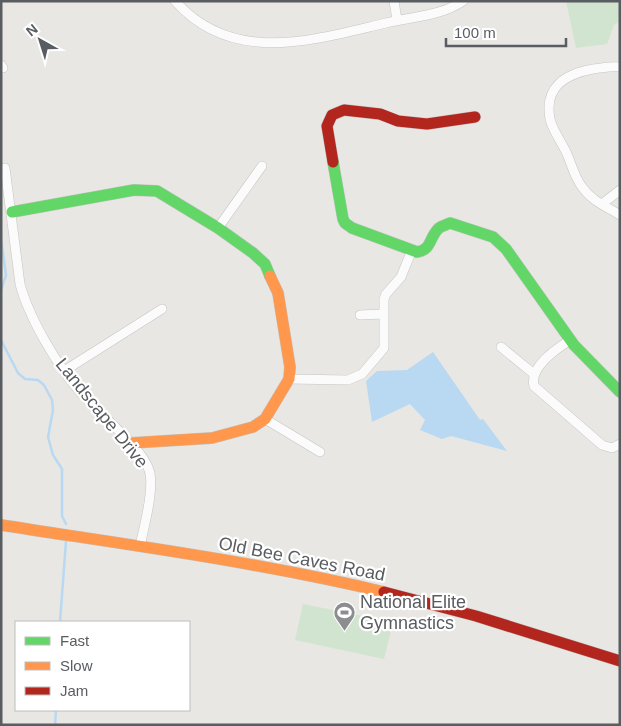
<svg xmlns="http://www.w3.org/2000/svg" width="621" height="726" viewBox="0 0 621 726" font-family="Helvetica,sans-serif">
  <rect width="100%" height="100%" fill="#e8e7e3"/>
  <path fill="#d1e4cf" d="M 566,1 L 620,1 L 620,21 L 614,25 L 607,44 L 576,48 Z
    M 303,604 L 393,622 L 384,659 L 295,640 Z"/>
  <path fill="#b8d9f1" d="M 433,352 L 480,420 L 483,419 L 507,451 L 451,436 L 442,439 L 420,430 L 425,420 L 410,404 L 372,422 L 366,381 L 377,371 L 407,370 Z"/>
  <g fill="none" stroke-linecap="round" stroke-linejoin="round">
    <path stroke="#b8d9f1" stroke-width="2.5" d="M 1,239 L 6,275 L 1,290
      M 1,340 L 18,373 L 25,379 L 38,380 L 44,385 L 52,400 L 53,410 L 48,437 L 53,455 L 62,469 L 62,516 L 66,524
      M 60,622 L 66,541
      M 55,725 L 56,710"/>
    <defs>
      <path id="street" d="M 175,1 C 233,66 313,40 386,23 C 411,17 441,16 463,1
        M 394,1 L 397,20
        M 1,65 L 3,68
        M 620,67 C 611,66 602,68 593,69 C 565,74 544,87 550,119 C 553,132 562,142 567,154 C 572,165 575,179 583,188 C 592,201 607,207 620,215
        M 5,168 L 20,284 C 29,318 58,367 81,393 C 98,413 142,447 149,470 C 155,487 144,527 140,546
        M 602,204 L 620,190
        M 218,228 L 262,166
        M 360,315 L 383,314
        M 570,340 C 556,349 529,367 534,386 L 602,445 L 612,448 L 620,444
        M 501,347 L 534,374
        M 64,371 L 162,309
        M 289,379 L 348,380 L 362,374 L 384,348 L 384,299 L 386,294 L 401,277 L 412,250
        M 265,419 L 320,452"/>
      <path id="fast" d="M 333,162 L 343,219 L 345,223 L 352,228 L 417,252 C 432,250 429,237 439,228 C 442,226 446,225 450,223 L 493,237 L 506,249 L 574,345 L 620,392
        M 12,212 L 134,190 L 157,191 L 218,228 L 253,253 L 265,264 L 270,276"/>
      <path id="slow" d="M 131,443 L 212,438 L 253,427 L 265,419 L 289,379 L 290,367 L 278,293 L 270,276
        M 1,525 C 129,545 258,562 384,592"/>
      <path id="jam" d="M 333,162 L 327,126 L 332,115 L 344,110 L 380,114 L 398,121 L 427,124 L 475,117
        M 384,592 L 476,616 L 620,661"/>
    </defs>
    <use href="#street" stroke="#c5c5c5" stroke-width="10"/>
    <use href="#fast" stroke="#c4c4c3" stroke-width="12"/>
    <use href="#slow" stroke="#c4c4c3" stroke-width="12"/>
    <use href="#jam" stroke="#c4c4c3" stroke-width="12"/>
    <use href="#street" stroke="#fcfbfb" stroke-width="9"/>
    <use href="#fast" stroke="#63d668" stroke-width="11"/>
    <use href="#slow" stroke="#ff974d" stroke-width="11"/>
    <use href="#jam" stroke="#b3261e" stroke-width="11"/>
  </g>
  <defs>
    <symbol id="stadium-pin" viewBox="-11 -11 22 30"><path d="M0 17L-7.5 6A9.5 9.5 0 1 1 7.5 6Z" fill="#8b8d8e" stroke="#fff"/><path d="M0-5a6.5 5 0 1 0 0 10a6.5 5 0 1 0 0-10ZM-3.5-1.8h7v3.6h-7Z" fill="#fff"/></symbol>
  </defs>
  <g fill-rule="evenodd">
    <use href="#stadium-pin" x="332" y="600" width="25" height="34"/>
  </g>
  <g text-anchor="middle" dominant-baseline="central" stroke-width="4.5" stroke-linejoin="round" paint-order="stroke">
    <g font-size="18" fill="#595c60" stroke="#fff">
      <text transform="translate(102 413) rotate(51)">Landscape Drive</text>
      <text transform="translate(302 559) rotate(11)">Old Bee Caves Road</text>
    </g>
    <g font-size="18" fill="#595c60" stroke="#fff" text-anchor="start">
      <text x="360" y="602">National Elite<tspan x="360" dy="21">Gymnastics</tspan></text>
    </g>
  </g>
  <rect width="621" height="726" fill="none" stroke="#595c60" stroke-width="5"/>
  <rect x="15" y="621" width="175" height="90" fill="#ffffff" stroke="#bdbebf"/>
  <rect x="25" y="637" width="25" height="8" fill="#63d668" stroke="#bdbebf"/>
  <text x="60" y="646" font-size="15" fill="#595c60">Fast</text>
  <rect x="25" y="662" width="25" height="8" fill="#ff974d" stroke="#bdbebf"/>
  <text x="60" y="671" font-size="15" fill="#595c60">Slow</text>
  <rect x="25" y="687" width="25" height="8" fill="#b3261e" stroke="#bdbebf"/>
  <text x="60" y="696" font-size="15" fill="#595c60">Jam</text>
  <g transform="translate(40 40) rotate(321)" stroke="#ffffff" stroke-width="4" paint-order="stroke">
  <path d="M0-4L9 19L0 12L-9 19Z" fill="#595c60"/>
  <text y="-8" font-size="14" font-weight="bold" text-anchor="middle" fill="#595c60">N</text>
  </g>
  <path d="M446 38v8h120v-8" fill="none" stroke="#595c60" stroke-width="2.5"/>
  <text x="454" y="38" font-size="15" fill="#595c60" stroke="#ffffff" stroke-width="4" paint-order="stroke">100 m</text>
</svg>
